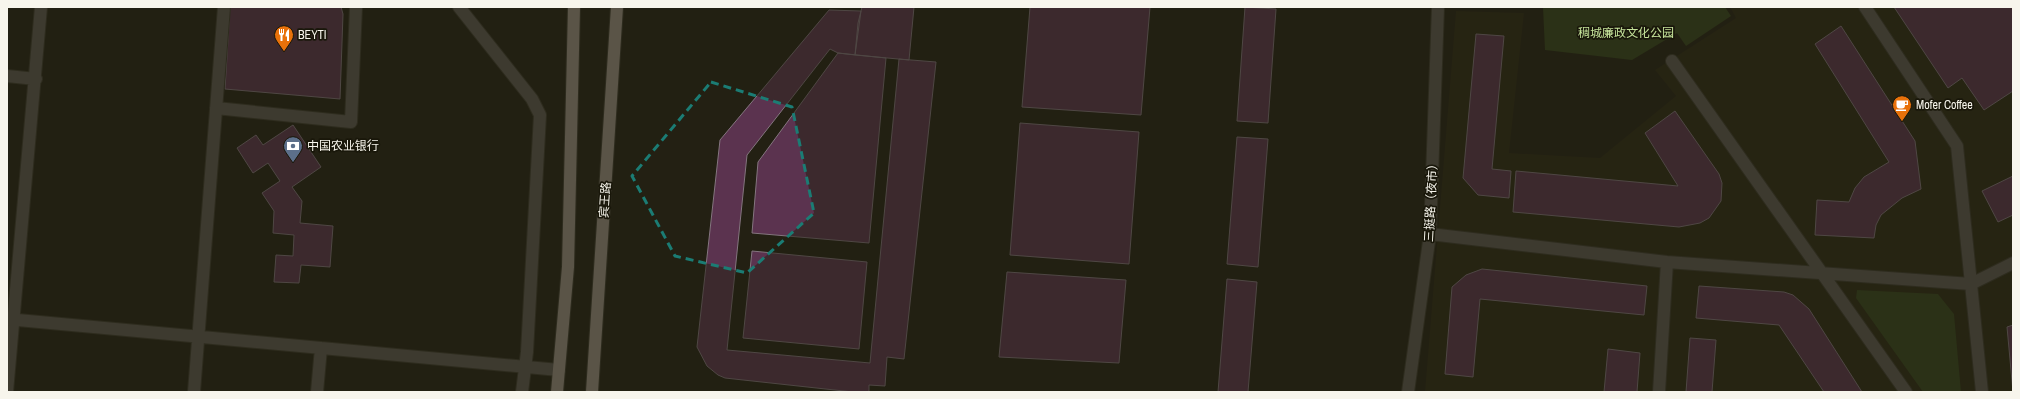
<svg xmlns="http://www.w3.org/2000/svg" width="2020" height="399" viewBox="0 0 2020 399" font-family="'Archivo Narrow','Noto Sans SC',sans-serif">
  <rect width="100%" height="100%" fill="#232013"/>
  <path fill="#2b2813" d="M 1730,7 L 2013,7 L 2013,392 L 1425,392 L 1456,11 L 1524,13 L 1509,153 L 1600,158 L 1676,96 L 1655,70 L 1736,18 Z"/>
  <path fill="#35451d" d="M 1543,7 L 1725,7 L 1731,16 L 1686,46 L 1677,33 L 1632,60 L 1545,50 Z
    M 1857,290 L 1938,294 L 1954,314 L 1961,392 L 1923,392 L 1856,298 Z"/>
  <path fill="#5b334f" stroke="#84757f" d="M 230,7 L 341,7 L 343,14 L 340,99 L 225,89 Z
    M 862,7 L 914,7 L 909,60 L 855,55 L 858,23 Z
    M 1030,7 L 1150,7 L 1141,115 L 1022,107 Z
    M 1245,7 L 1276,9 L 1268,123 L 1237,121 Z
    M 1894,7 L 2013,7 L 2013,91 L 1984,110 L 1962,78 L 1948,88 Z
    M 829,10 L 861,11 L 855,55 L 838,53 L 830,49 L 747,155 L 727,350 L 870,363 L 899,59 L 936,62 L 904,359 L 887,357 L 885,386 L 869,385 L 869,392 L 853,392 L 725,378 L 718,375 L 707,366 L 697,347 L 720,140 Z
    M 1841,26 L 1915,141 L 1921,189 L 1902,198 L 1881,215 L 1876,225 L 1874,238 L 1815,235 L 1817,200 L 1849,202 L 1855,188 L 1864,177 L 1889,162 L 1815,44 Z
    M 1476,34 L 1504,36 L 1492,169 L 1511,171 L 1509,198 L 1478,195 L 1463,178 Z
    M 838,53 L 886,58 L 869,243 L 752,233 L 758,162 Z
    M 1675,111 L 1719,174 L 1722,183 L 1721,201 L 1709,218 L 1700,223 L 1679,227 L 1513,212 L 1516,171 L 1678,186 L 1645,133 Z
    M 1020,123 L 1139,132 L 1129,264 L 1010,255 Z
    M 293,125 L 321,167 L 292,187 L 302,201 L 300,223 L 333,226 L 330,267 L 301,265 L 299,283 L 274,282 L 276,255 L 293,256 L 294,235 L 273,233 L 274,211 L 262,193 L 280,181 L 268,163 L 253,173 L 237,148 L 256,135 L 263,145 Z
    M 1237,137 L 1268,139 L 1258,267 L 1227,264 Z
    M 2013,176 L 2013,215 L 1998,222 L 1982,191 Z
    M 752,251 L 867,262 L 859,349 L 743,338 Z
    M 1482,269 L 1647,286 L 1644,315 L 1480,299 L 1473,377 L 1445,374 L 1452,287 L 1466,275 Z
    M 1007,272 L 1126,280 L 1119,363 L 999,357 Z
    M 1227,279 L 1257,282 L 1248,392 L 1218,392 Z
    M 1699,286 L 1784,292 L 1793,295 L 1809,309 L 1862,392 L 1824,392 L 1779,325 L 1696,318 Z
    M 2013,325 L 2013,392 L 2007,327 Z
    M 1690,338 L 1716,340 L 1712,392 L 1686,392 Z
    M 1608,349 L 1640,353 L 1637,392 L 1604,392 Z"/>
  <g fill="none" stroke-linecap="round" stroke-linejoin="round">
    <defs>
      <path id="minor" d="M 459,7 L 532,99 L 540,115 L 527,352 L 522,392
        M 1865,7 L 1957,146 L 1982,392
        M 1672,61 L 1906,392
        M 7,76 L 36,79
        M 216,108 L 351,122 L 356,7
        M 1430,234 L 1667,262 L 1971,284 L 2013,263
        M 7,319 L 559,370
        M 7,392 L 41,7
        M 194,392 L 224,7
        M 317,392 L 321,348
        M 1408,392 L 1430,234 L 1438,7
        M 1659,392 L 1667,262"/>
      <path id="major" d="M 557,392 L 568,267 L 574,7
        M 592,392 L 617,7"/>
    </defs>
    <use href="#minor" stroke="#3c3a2d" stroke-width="14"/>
    <use href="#major" stroke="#3c3a2d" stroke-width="14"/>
    <use href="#minor" stroke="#5e5953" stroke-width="12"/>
    <use href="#major" stroke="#9d9287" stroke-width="12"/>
  </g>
  <path d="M0 0H2020V399H0ZM 711,82 L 792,107 L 814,213 L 747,273 L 675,256 L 632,176 Z" fill="#232013" fill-opacity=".55" fill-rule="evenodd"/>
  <path fill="none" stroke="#1b7c74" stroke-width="3" stroke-dasharray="8 5" stroke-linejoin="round" d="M 711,82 L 792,107 L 814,213 L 747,273 L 675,256 L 632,176 Z"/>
  <defs>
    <symbol id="restaurant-pin" viewBox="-11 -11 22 30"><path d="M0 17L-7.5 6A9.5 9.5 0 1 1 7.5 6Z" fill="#e8710a" stroke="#19170a"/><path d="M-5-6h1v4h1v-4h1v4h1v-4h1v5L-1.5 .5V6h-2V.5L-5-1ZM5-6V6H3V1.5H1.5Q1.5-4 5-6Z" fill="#fff"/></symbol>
    <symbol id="cafe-pin" viewBox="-11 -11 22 30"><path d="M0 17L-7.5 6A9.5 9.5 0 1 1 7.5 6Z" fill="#e8710a" stroke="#19170a"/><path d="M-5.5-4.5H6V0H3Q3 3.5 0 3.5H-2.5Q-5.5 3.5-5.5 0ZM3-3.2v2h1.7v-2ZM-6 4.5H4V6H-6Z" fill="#fff"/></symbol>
    <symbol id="bank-pin" viewBox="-11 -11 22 30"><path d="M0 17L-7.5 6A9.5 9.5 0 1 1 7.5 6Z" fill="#5c6f8a" stroke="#19170a"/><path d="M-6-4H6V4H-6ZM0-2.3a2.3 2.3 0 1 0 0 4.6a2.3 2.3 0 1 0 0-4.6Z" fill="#fff"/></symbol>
  </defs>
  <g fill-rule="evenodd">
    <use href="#restaurant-pin" x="273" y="24" width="22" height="30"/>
    <use href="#cafe-pin" x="1891" y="94" width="22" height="30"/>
    <use href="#bank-pin" x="282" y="135" width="22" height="30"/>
  </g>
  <g text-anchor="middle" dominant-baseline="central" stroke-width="3.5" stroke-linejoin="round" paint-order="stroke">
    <g font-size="12" fill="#c6e49b" stroke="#19170a">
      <text x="1626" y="33">稠城廉政文化公园</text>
    </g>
    <g font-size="12" fill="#f7f5ec" stroke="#19170a" text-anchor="start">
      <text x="298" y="35">BEYTI</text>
      <text x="1916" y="105">Mofer Coffee</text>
      <text x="307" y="146">中国农业银行</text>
    </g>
    <g font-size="12" fill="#f7f5ec" stroke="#19170a">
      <text transform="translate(605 200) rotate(-86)">宾王路</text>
      <text transform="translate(1431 200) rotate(-87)">三挺路（夜市）</text>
    </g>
  </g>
  <rect width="2020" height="399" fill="none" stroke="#f7f5ec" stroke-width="16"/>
</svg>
